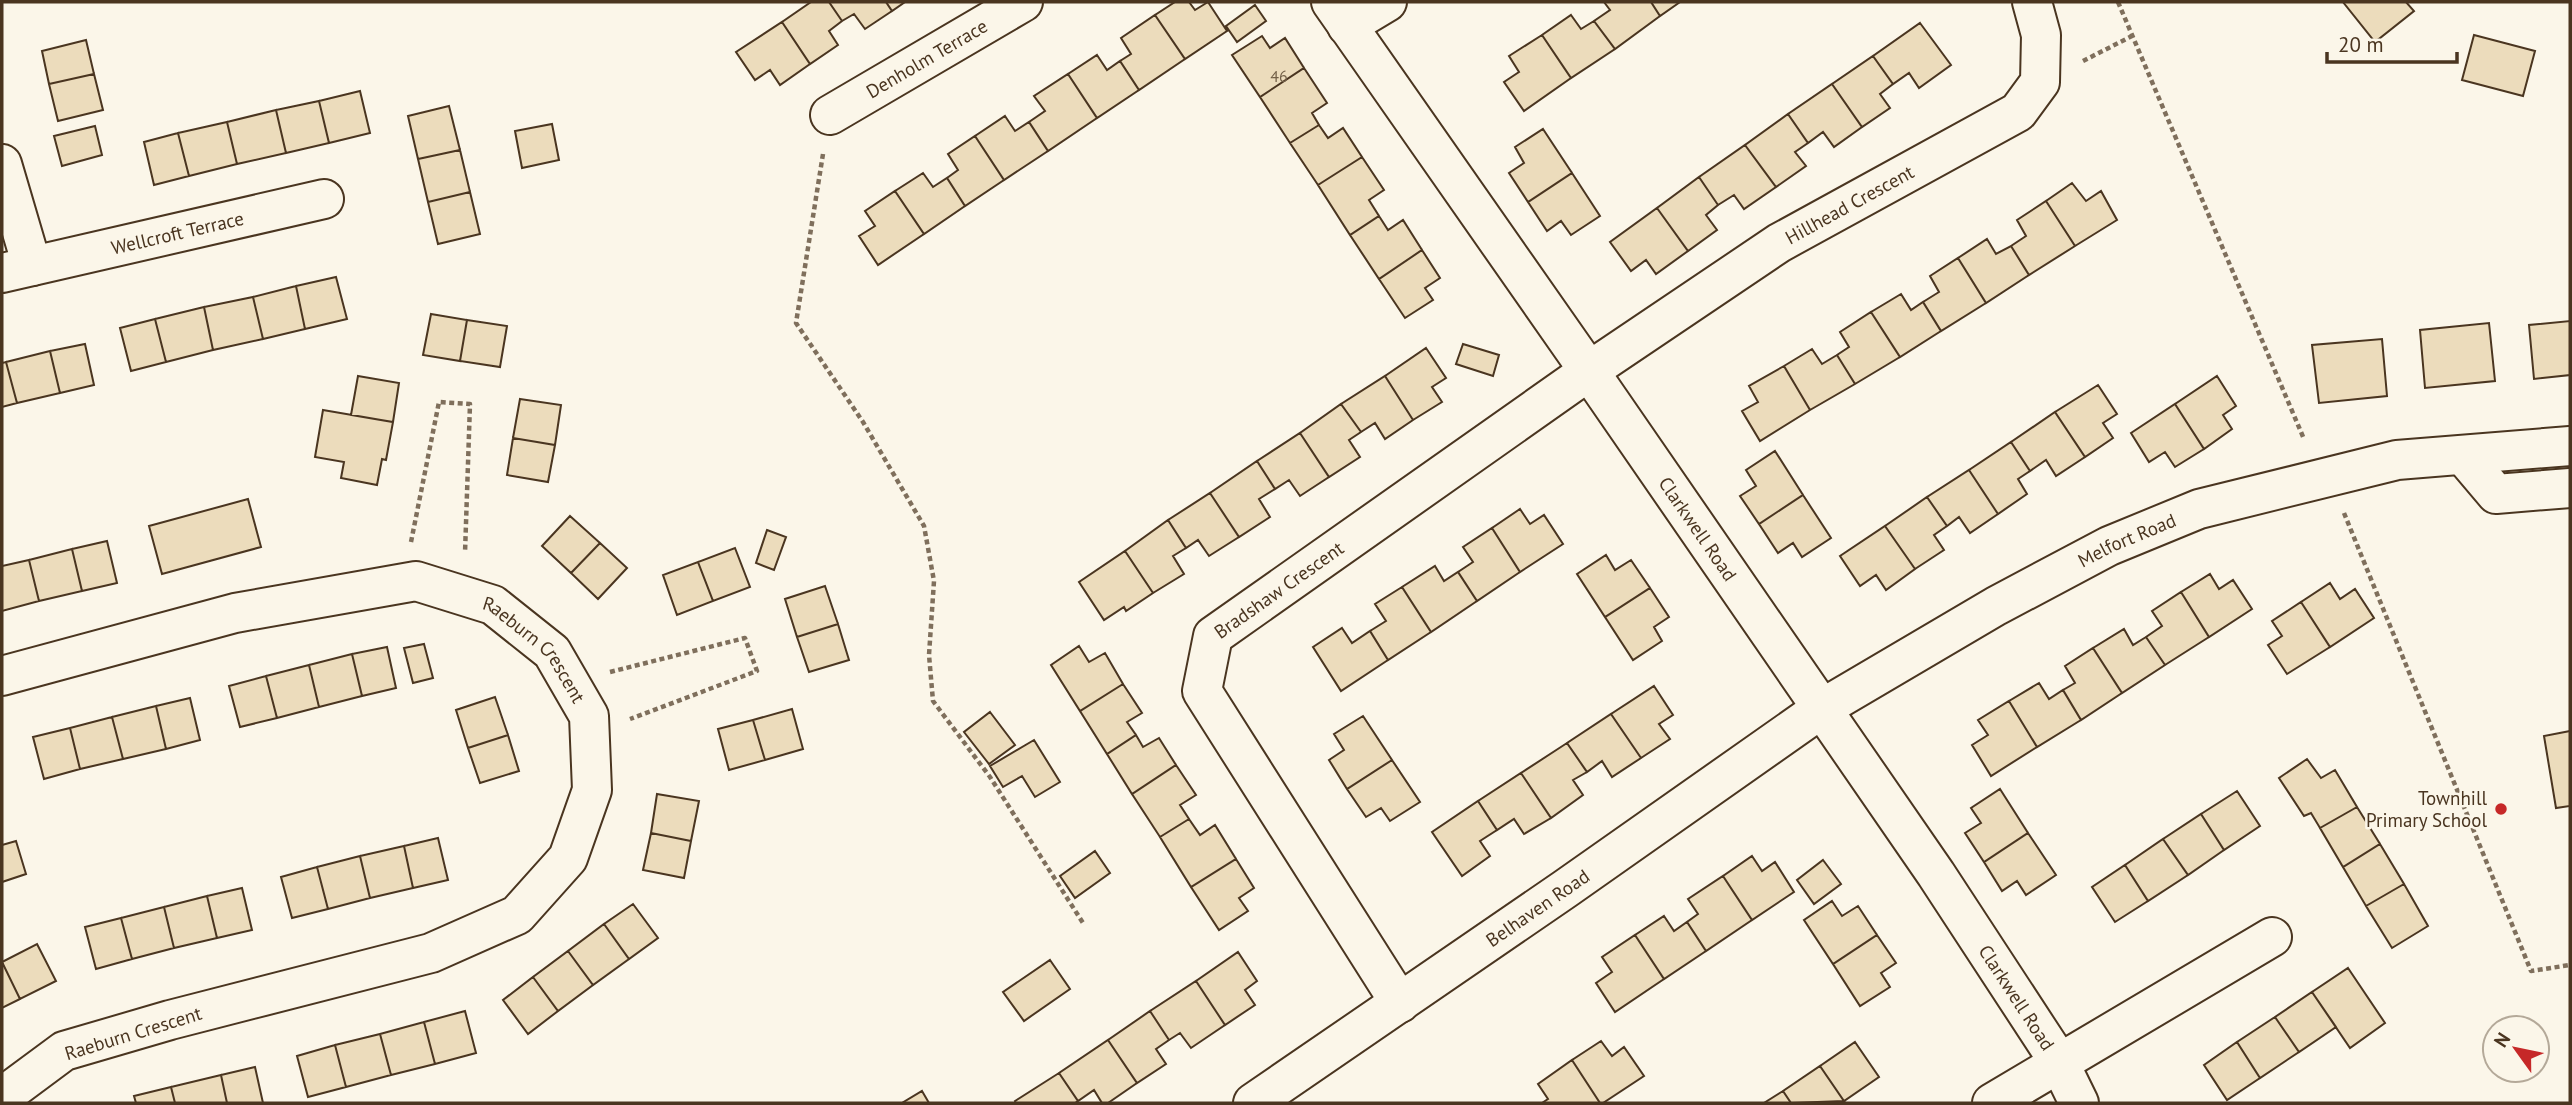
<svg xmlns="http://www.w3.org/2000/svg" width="2572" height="1105" viewBox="0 0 2572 1105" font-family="'PT Sans',sans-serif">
  <rect width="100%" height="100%" fill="#fbf6e9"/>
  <path fill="#ecdcbc" stroke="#4a3520" stroke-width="2" d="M 811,2 L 829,2 L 842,21 L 829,31 L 838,45 L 810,64 L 782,22 Z
    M 829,2 L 886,2 L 892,11 L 865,29 L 854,14 L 842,21 Z
    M 886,2 L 905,2 L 892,11 Z
    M 1175,2 L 1189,2 L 1195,10 L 1208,2 L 1227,31 L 1185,59 L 1155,15 Z
    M 1604,2 L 1651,2 L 1660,16 L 1615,49 L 1594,21 L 1610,10 Z
    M 1651,2 L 1680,2 L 1660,16 Z
    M 2343,2 L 2406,2 L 2414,11 L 2375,42 Z
    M 1255,5 L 1266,21 L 1237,42 L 1226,26 Z
    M 1155,15 L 1185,59 L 1139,90 L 1120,61 L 1131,54 L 1121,38 Z
    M 1571,15 L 1581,29 L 1594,21 L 1615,49 L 1571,78 L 1542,35 Z
    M 782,22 L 810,64 L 780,85 L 770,70 L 755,80 L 736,52 Z
    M 1920,23 L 1951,65 L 1919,88 L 1909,73 L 1893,84 L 1873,56 Z
    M 1542,35 L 1571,78 L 1524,111 L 1504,82 L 1519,72 L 1509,56 Z
    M 2474,35 L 2535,51 L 2523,96 L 2462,80 Z
    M 1262,36 L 1270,48 L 1285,38 L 1304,68 L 1260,97 L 1232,55 Z
    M 86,40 L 94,74 L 49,84 L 42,51 Z
    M 1097,55 L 1107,70 L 1120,61 L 1139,90 L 1097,118 L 1068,74 Z
    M 1873,56 L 1893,84 L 1880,94 L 1890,108 L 1862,127 L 1832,84 Z
    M 1304,68 L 1327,103 L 1312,113 L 1319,125 L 1290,143 L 1260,97 Z
    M 94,74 L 103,110 L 58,121 L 49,84 Z
    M 1068,74 L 1097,118 L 1048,151 L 1029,122 L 1045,111 L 1034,96 Z
    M 1832,84 L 1862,127 L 1834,147 L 1823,132 L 1808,143 L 1788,114 Z
    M 360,91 L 370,133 L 329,143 L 319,101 Z
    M 319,101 L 329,143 L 286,153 L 276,110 Z
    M 449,106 L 460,150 L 418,159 L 408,116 Z
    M 276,110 L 286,153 L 237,164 L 227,122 Z
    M 1788,114 L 1808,143 L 1795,152 L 1806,166 L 1776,187 L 1745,145 Z
    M 1005,116 L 1015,131 L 1029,122 L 1048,151 L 1004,180 L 975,136 Z
    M 227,122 L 237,164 L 189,176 L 178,133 Z
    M 552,124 L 559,160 L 522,168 L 515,131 Z
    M 1319,125 L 1328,138 L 1343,128 L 1362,157 L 1318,185 L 1290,143 Z
    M 95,126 L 102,155 L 62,166 L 54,136 Z
    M 1543,129 L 1572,173 L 1528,202 L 1509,173 L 1524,163 L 1515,147 Z
    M 178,133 L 189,176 L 154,185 L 144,142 Z
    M 975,136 L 1004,180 L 965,206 L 947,178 L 958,170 L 948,154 Z
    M 1745,145 L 1776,187 L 1744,209 L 1734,195 L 1718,205 L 1699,177 Z
    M 460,150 L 470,192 L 428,202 L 418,159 Z
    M 1362,157 L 1384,190 L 1369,200 L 1379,216 L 1350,235 L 1318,185 Z
    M 923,173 L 933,187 L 947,178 L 965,206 L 924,234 L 895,191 Z
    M 1572,173 L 1600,216 L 1571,235 L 1561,221 L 1547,231 L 1528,202 Z
    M 1699,177 L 1718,205 L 1706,215 L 1717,230 L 1688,251 L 1657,208 Z
    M 2072,183 L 2086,201 L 2101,191 L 2117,220 L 2075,246 L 2046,201 Z
    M 895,191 L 924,234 L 878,265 L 859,236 L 875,226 L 865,211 Z
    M 470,192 L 480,234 L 438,244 L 428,202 Z
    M 2046,201 L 2075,246 L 2029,275 L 2011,246 L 2026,236 L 2017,220 Z
    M 1657,208 L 1688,251 L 1656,274 L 1646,260 L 1631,271 L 1610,242 Z
    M 1379,216 L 1388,230 L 1403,220 L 1422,250 L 1379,279 L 1350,235 Z
    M 1987,239 L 1996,254 L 2011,246 L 2029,275 L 1986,303 L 1958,258 Z
    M 1422,250 L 1440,278 L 1425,288 L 1433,300 L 1405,318 L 1379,279 Z
    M 1958,258 L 1986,303 L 1941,331 L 1923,302 L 1939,292 L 1930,276 Z
    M 336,277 L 347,319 L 305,329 L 296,286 Z
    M 296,286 L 305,329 L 263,339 L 253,297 Z
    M 1901,294 L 1911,310 L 1923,302 L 1941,331 L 1900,357 L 1871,312 Z
    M 253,297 L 263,339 L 213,350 L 204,307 Z
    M 204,307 L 213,350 L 166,362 L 155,319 Z
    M 1871,312 L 1900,357 L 1855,384 L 1837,355 L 1849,347 L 1840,332 Z
    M 431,314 L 467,320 L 460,361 L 423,355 Z
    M 155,319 L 166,362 L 131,371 L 120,328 Z
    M 467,320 L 507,326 L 500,367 L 460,361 Z
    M 2570,321 L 2570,375 L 2534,379 L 2529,325 Z
    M 2489,323 L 2495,381 L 2425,388 L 2420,330 Z
    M 2382,339 L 2387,396 L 2319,403 L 2312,345 Z
    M 85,344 L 94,385 L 60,393 L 50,351 Z
    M 1463,344 L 1499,355 L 1493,376 L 1456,364 Z
    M 1426,348 L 1446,378 L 1432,387 L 1442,402 L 1413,420 L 1385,376 Z
    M 1812,349 L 1822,364 L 1837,355 L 1855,384 L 1810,410 L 1784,366 Z
    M 50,351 L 60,393 L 17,403 L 6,362 Z
    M 6,362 L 17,403 L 2,407 L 2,363 Z
    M 1784,366 L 1810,410 L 1760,441 L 1742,411 L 1758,402 L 1749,386 Z
    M 358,376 L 399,383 L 393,422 L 351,415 Z
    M 1385,376 L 1413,420 L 1385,439 L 1375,423 L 1361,432 L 1341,404 Z
    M 2217,376 L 2236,406 L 2223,415 L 2232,429 L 2204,449 L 2175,404 Z
    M 2098,385 L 2117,414 L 2103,423 L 2113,438 L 2085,457 L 2055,412 Z
    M 520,399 L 561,405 L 555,445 L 513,438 Z
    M 1341,404 L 1361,432 L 1349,440 L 1360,457 L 1329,477 L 1300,433 Z
    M 2175,404 L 2204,449 L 2175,467 L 2165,452 L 2149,462 L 2131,433 Z
    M 323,410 L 393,422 L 386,460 L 382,459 L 377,485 L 341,478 L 344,462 L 315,457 Z
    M 2055,412 L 2085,457 L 2056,476 L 2046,460 L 2030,471 L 2011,442 Z
    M 1300,433 L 1329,477 L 1300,496 L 1289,480 L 1275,489 L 1257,461 Z
    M 513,438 L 555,445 L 548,482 L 507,475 Z
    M 2011,442 L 2030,471 L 2018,479 L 2027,494 L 1998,514 L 1969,470 Z
    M 1775,451 L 1803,495 L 1759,524 L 1740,496 L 1756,486 L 1746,470 Z
    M 1257,461 L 1275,489 L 1259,499 L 1270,517 L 1239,537 L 1210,493 Z
    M 1969,470 L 1998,514 L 1970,533 L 1959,517 L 1947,526 L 1927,497 Z
    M 1210,493 L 1239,537 L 1209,556 L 1198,540 L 1186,548 L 1168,520 Z
    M 1803,495 L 1831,538 L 1802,557 L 1793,543 L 1778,553 L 1759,524 Z
    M 1927,497 L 1947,526 L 1934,535 L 1944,550 L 1915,569 L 1885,526 Z
    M 248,499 L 261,547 L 162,574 L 149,526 Z
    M 1520,509 L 1530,524 L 1544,515 L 1563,544 L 1520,572 L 1492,528 Z
    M 570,516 L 600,543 L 571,573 L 542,546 Z
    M 1168,520 L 1186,548 L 1173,556 L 1184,574 L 1153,593 L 1125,551 Z
    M 1885,526 L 1915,569 L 1886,590 L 1876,575 L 1860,586 L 1840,556 Z
    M 1492,528 L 1520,572 L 1477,601 L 1458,572 L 1473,562 L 1463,547 Z
    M 767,530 L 786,537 L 774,570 L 756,563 Z
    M 107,541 L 117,583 L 82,591 L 72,549 Z
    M 600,543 L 627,568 L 598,599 L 571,573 Z
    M 735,548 L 750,587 L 713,601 L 698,562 Z
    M 72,549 L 82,591 L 39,601 L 29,560 Z
    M 1125,551 L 1153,593 L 1126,611 L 1124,607 L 1104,620 L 1079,582 Z
    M 1606,555 L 1615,570 L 1631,560 L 1650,588 L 1605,617 L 1577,574 Z
    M 29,560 L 39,601 L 2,611 L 2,566 Z
    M 698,562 L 713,601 L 677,615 L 663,575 Z
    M 1435,566 L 1444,581 L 1458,572 L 1477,601 L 1431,632 L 1402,587 Z
    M 2210,574 L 2219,589 L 2233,580 L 2252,609 L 2209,637 L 2181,592 Z
    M 2330,583 L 2340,599 L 2355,589 L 2374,618 L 2330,647 L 2301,602 Z
    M 825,586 L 838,624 L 797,637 L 785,599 Z
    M 1402,587 L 1431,632 L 1388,660 L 1370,631 L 1386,621 L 1375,604 Z
    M 1650,588 L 1669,617 L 1654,627 L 1662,641 L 1633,660 L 1605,617 Z
    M 2181,592 L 2209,637 L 2165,665 L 2146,637 L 2162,626 L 2152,611 Z
    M 2301,602 L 2330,647 L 2287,674 L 2268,645 L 2282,636 L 2272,621 Z
    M 838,624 L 849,660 L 809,672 L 797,637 Z
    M 1342,628 L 1352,643 L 1370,631 L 1388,660 L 1341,691 L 1313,647 Z
    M 2124,629 L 2133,645 L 2146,637 L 2165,665 L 2122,693 L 2093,648 Z
    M 424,644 L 433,678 L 413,683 L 404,648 Z
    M 1079,646 L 1089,662 L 1105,653 L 1123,684 L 1080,711 L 1051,665 Z
    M 387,647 L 396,688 L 362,696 L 352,654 Z
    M 2093,648 L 2122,693 L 2081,720 L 2063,690 L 2075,683 L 2065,666 Z
    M 352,654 L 362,696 L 319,707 L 309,665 Z
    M 309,665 L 319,707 L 277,718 L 266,676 Z
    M 266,676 L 277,718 L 240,727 L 229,686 Z
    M 2039,683 L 2049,699 L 2063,690 L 2081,720 L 2037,747 L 2009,701 Z
    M 1123,684 L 1142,713 L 1127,722 L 1136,735 L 1107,754 L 1080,711 Z
    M 1654,686 L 1673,715 L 1659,724 L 1670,739 L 1641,758 L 1611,714 Z
    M 495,697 L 508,735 L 468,748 L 456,710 Z
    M 190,698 L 200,740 L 166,749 L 156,706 Z
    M 2009,701 L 2037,747 L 1991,776 L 1972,745 L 1988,735 L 1978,720 Z
    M 156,706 L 166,749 L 123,759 L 112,717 Z
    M 792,709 L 803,749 L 765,760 L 753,720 Z
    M 990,712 L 1015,745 L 989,764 L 964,732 Z
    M 1611,714 L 1641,758 L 1612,777 L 1602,761 L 1587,772 L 1567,743 Z
    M 1363,716 L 1392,760 L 1347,789 L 1329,760 L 1344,750 L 1334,734 Z
    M 112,717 L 123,759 L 80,769 L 70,728 Z
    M 753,720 L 765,760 L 729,770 L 718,729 Z
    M 70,728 L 80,769 L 44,779 L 33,737 Z
    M 2570,731 L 2570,806 L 2556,808 L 2544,736 Z
    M 508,735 L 519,771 L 480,783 L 468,748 Z
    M 1136,735 L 1143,747 L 1159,738 L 1176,765 L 1132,794 L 1107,754 Z
    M 1034,740 L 1060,782 L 1035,797 L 1022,776 L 1003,787 L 990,766 Z
    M 1567,743 L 1587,772 L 1573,780 L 1583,795 L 1551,818 L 1521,773 Z
    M 2307,759 L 2321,778 L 2335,770 L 2357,807 L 2320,828 L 2311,813 L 2304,816 L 2279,778 Z
    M 1392,760 L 1420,802 L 1390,821 L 1381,808 L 1366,817 L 1347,789 Z
    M 1176,765 L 1196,795 L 1180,805 L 1189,819 L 1160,837 L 1132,794 Z
    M 1521,773 L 1551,818 L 1524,834 L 1514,819 L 1497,830 L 1478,801 Z
    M 2000,789 L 2028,833 L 1984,862 L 1965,833 L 1981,823 L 1971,808 Z
    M 2237,791 L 2260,826 L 2224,850 L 2201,814 Z
    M 657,794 L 699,801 L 691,841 L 651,833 Z
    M 1478,801 L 1497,830 L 1480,841 L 1490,856 L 1462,876 L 1432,832 Z
    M 2357,807 L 2380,844 L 2343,867 L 2320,828 Z
    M 2201,814 L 2224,850 L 2188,875 L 2163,839 Z
    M 1189,819 L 1200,835 L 1215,825 L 1236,859 L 1191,887 L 1160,837 Z
    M 651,833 L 691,841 L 684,878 L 643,870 Z
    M 2028,833 L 2056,875 L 2026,895 L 2017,881 L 2002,891 L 1984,862 Z
    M 438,838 L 448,880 L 413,888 L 404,846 Z
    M 2163,839 L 2188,875 L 2148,901 L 2125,865 Z
    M 16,841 L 26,874 L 2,882 L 2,845 Z
    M 2380,844 L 2404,884 L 2366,906 L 2343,867 Z
    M 404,846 L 413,888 L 370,898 L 360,856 Z
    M 1095,851 L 1110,873 L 1075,898 L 1060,876 Z
    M 360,856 L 370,898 L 328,909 L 317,867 Z
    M 1752,856 L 1762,871 L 1775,862 L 1794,892 L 1752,920 L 1723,876 Z
    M 1236,859 L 1254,888 L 1239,898 L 1248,911 L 1219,930 L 1191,887 Z
    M 1823,860 L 1841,884 L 1814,904 L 1797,880 Z
    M 2125,865 L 2148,901 L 2115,922 L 2092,887 Z
    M 317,867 L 328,909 L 292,918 L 281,877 Z
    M 1723,876 L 1752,920 L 1706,951 L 1687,922 L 1698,914 L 1688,899 Z
    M 2404,884 L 2428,926 L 2392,948 L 2366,906 Z
    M 242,888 L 252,930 L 217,938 L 207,896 Z
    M 207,896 L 217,938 L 174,948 L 164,907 Z
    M 1832,901 L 1842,916 L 1858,906 L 1877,935 L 1833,964 L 1804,920 Z
    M 633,904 L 658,938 L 629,959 L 604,924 Z
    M 164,907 L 174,948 L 132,959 L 121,918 Z
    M 1664,916 L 1674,931 L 1687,922 L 1706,951 L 1664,979 L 1635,935 Z
    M 121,918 L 132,959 L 96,969 L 85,927 Z
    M 604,924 L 629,959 L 593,985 L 568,951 Z
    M 1635,935 L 1664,979 L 1615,1012 L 1596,983 L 1612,972 L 1602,957 Z
    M 1877,935 L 1896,963 L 1881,973 L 1890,987 L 1860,1006 L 1833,964 Z
    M 37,944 L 56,981 L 20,999 L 2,962 Z
    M 568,951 L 593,985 L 558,1011 L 533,977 Z
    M 1238,952 L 1257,981 L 1245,990 L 1255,1005 L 1225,1025 L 1196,981 Z
    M 1050,960 L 1070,989 L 1024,1021 L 1003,992 Z
    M 2,962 L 20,999 L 2,1008 Z
    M 2348,968 L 2385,1023 L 2350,1048 L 2312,992 Z
    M 533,977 L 558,1011 L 528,1034 L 503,1000 Z
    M 1196,981 L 1225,1025 L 1191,1048 L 1180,1033 L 1169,1040 L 1150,1011 Z
    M 2312,992 L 2336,1027 L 2299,1052 L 2275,1017 Z
    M 465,1011 L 476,1053 L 435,1064 L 424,1022 Z
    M 1150,1011 L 1169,1040 L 1156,1049 L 1166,1064 L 1137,1083 L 1108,1040 Z
    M 2275,1017 L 2299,1052 L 2260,1078 L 2237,1042 Z
    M 424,1022 L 435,1064 L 391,1075 L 380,1034 Z
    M 380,1034 L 391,1075 L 346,1087 L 335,1045 Z
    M 1108,1040 L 1137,1083 L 1108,1103 L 1102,1103 L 1094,1090 L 1078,1101 L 1059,1073 Z
    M 1601,1041 L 1612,1056 L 1624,1047 L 1644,1076 L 1603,1103 L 1600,1103 L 1572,1060 Z
    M 1855,1042 L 1879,1077 L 1844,1101 L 1820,1066 Z
    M 2237,1042 L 2260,1078 L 2227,1100 L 2204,1065 Z
    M 335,1045 L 346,1087 L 308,1097 L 297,1056 Z
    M 1572,1060 L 1600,1103 L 1542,1103 L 1548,1099 L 1538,1084 Z
    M 1820,1066 L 1844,1101 L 1791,1103 L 1783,1091 Z
    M 255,1067 L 263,1103 L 227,1103 L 221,1075 Z
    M 1059,1073 L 1078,1101 L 1075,1103 L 1016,1103 L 1015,1101 Z
    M 221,1075 L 227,1103 L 175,1103 L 171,1087 Z
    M 171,1087 L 175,1103 L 136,1103 L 134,1096 Z
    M 922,1091 L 929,1103 L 902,1103 Z
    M 1783,1091 L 1791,1103 L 1764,1103 Z"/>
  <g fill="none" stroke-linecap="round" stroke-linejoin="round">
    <defs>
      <g id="minor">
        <path id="s1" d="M 1331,2 L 1589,371 L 1936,874 L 2059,1062 L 2079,1103"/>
        <path d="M 1347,26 L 1387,2"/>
        <path id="s2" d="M 830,115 L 1023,2"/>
        <path d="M 2,164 L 32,266"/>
        <path id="s3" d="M 2,273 L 324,199"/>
        <path d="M 2463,455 L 2496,494 L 2570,488"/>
        <path id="s4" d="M 2,676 L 235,613 L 416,581 L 493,605 L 552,652 L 589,716 L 592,790 L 568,858 L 517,915 L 431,953 L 170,1020 L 64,1051 L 2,1097"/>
        <path id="s5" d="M 1400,1003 L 1202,691 L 1213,636 L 1589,371 L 1779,243 L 2018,112 L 2040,82 L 2041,35 L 2032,2"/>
        <path id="s6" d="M 1253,1103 L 1565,889 L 1821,709 L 1996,606 L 2109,546 L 2199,509 L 2397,460 L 2570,446"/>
        <path d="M 1992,1103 L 2272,937"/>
      </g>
    </defs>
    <use href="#minor" stroke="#4a3520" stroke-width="42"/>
    <path stroke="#7f6f5c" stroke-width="4.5" stroke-dasharray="5 3.5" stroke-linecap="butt" d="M 2118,2 L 2304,439
      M 2083,61 L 2132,36
      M 823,154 L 796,323 L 863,422 L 924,526 L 934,581 L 929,655 L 933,701 L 990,777 L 1083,923
      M 2344,513 L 2531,971 L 2570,965
      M 411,542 L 439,402 L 470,404 L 465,553
      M 610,672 L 745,638 L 757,671 L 630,719"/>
    <use href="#minor" stroke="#fbf6e9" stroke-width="38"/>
  </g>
  <circle fill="#c62828" stroke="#fbf6e9" stroke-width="2.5" cx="2501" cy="809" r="7"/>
  <g text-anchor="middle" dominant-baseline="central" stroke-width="5" stroke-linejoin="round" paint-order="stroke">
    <g font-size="16" fill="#725f47">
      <text x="1279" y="76">46</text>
    </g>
    <g font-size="19" fill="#4a3520" stroke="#fbf6e9">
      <text stroke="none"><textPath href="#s2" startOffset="112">Denholm Terrace</textPath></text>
      <text stroke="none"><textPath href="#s5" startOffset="1195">Hillhead Crescent</textPath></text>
      <text stroke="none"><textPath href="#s3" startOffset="180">Wellcroft Terrace</textPath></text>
      <text stroke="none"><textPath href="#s1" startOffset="642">Clarkwell Road</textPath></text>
      <text stroke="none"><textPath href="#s6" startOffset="1041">Melfort Road</textPath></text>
      <text stroke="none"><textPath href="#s5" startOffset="506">Bradshaw Crescent</textPath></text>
      <text stroke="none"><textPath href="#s4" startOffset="567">Raeburn Crescent</textPath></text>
      <text stroke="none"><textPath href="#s6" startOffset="345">Belhaven Road</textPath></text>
      <text stroke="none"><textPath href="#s1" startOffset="1209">Clarkwell Road</textPath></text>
      <text transform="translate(133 1033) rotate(-17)">Raeburn Crescent</text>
    </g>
    <g font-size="19" fill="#4a3520" stroke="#fbf6e9" text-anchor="end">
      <text x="2487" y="798">Townhill<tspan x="2487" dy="22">Primary School</tspan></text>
    </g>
  </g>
  <rect width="2572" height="1105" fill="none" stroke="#4a3520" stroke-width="7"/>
  <g transform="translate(2516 1049) rotate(303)"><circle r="33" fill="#fbf6e9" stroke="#b4a999" stroke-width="2"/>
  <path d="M0-5L12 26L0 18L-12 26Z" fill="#c62828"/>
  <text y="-10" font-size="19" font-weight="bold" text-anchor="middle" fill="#4a3520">N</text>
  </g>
  <path d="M2327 52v10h130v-10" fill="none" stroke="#4a3520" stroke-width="3.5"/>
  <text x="2338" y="52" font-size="21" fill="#4a3520" stroke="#fbf6e9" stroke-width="5" paint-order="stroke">20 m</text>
</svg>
